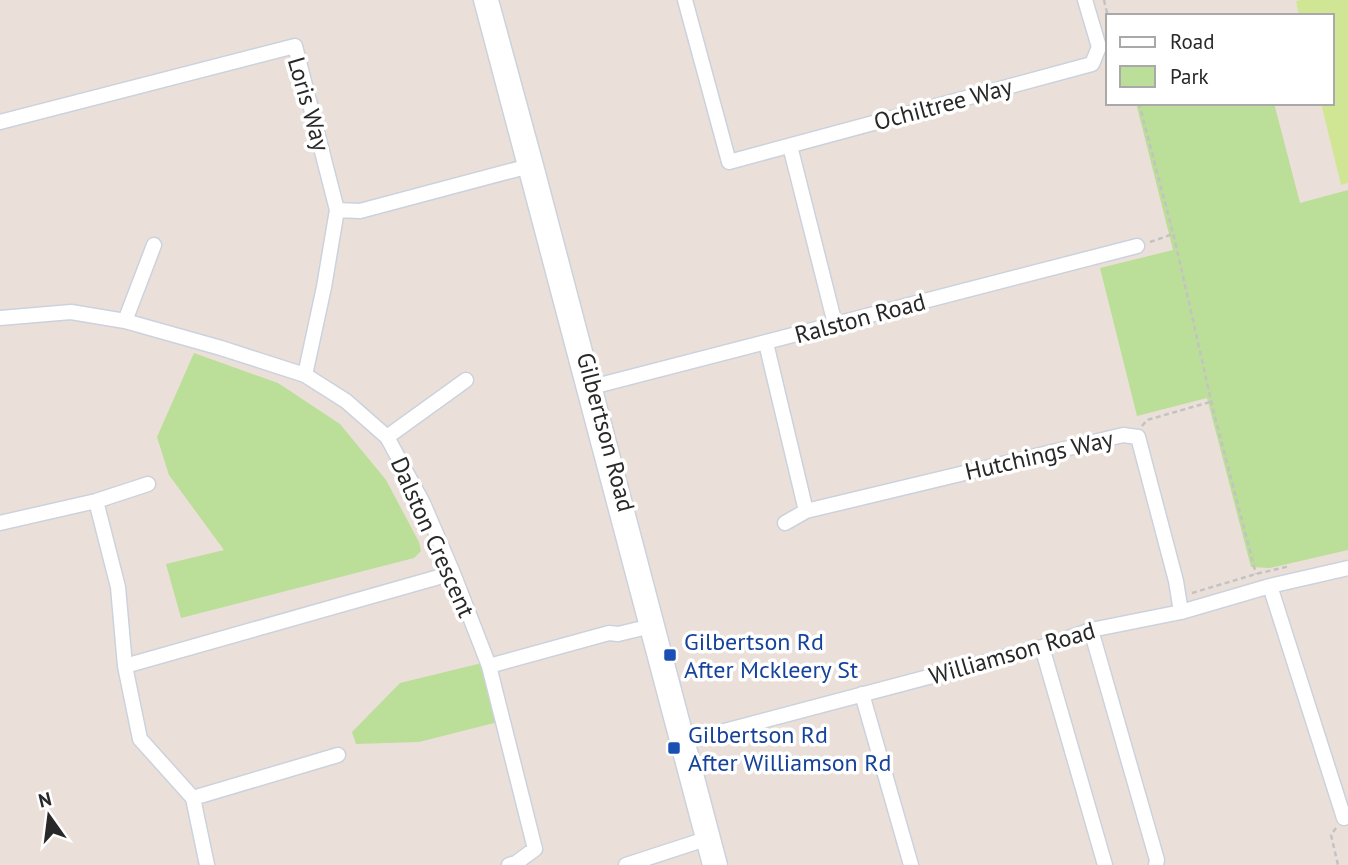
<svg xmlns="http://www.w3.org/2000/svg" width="1348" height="865" viewBox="0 0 1348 865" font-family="'PT Sans',sans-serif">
  <rect width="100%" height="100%" fill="#eae0d9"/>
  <path fill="#bbde98" d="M 1136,103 L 1274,103 L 1300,203 L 1348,190 L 1348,550 L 1270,568 L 1251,567 L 1207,398 L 1137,416 L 1100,268 L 1173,250 Z
    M 194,353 L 278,383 L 340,424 L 386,480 L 419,542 L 421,551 L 414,558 L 181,618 L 166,564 L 224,550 L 169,475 L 157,437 Z
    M 482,663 L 498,722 L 419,742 L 356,744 L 352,732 L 400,683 Z"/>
  <path fill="#d0e694" d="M 1301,0 L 1348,0 L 1348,183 L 1341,185 L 1321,103 L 1332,103 L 1332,16 L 1299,16 L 1296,1 Z"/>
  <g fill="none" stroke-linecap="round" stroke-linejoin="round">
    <defs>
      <path id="minor" d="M 481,0 L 710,865
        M 491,0 L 536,165 L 720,865
        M 685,0 L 729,162 L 1092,64 L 1099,47 L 1085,0
        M 0,122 L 295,46 L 337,210 L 324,287 L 305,375
        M 790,146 L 835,324
        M 337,210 L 360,211 L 533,165
        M 0,318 L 71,312 L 125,321 L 221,348 L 305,375 L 346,401 L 387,437 L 423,503 L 453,573 L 489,666 L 535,849 L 516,863 L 509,865
        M 125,321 L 154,245
        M 766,343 L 806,511
        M 588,388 L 1137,246
        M 387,437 L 466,380
        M 96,501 L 118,587 L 125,666 L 140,739 L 193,798 L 207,865
        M 0,523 L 96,501 L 148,484
        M 785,523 L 806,511 L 1123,435 L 1138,437 L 1176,581 L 1181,612
        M 1270,586 L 1344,818
        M 1091,630 L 1157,860 L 1156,865
        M 1042,647 L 1105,865
        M 125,666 L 453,573
        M 489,666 L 609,633 L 618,634 L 656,625
        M 862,694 L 911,865
        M 679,743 L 1042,647 L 1091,630 L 1181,612 L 1270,586 L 1348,568
        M 193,798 L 338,755
        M 626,865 L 712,837"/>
    </defs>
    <use href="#minor" stroke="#ccd2dc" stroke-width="17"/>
    <path stroke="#c3c3c3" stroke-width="2.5" stroke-dasharray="5 3.5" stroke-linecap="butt" d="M 1104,0 L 1108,17
      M 1139,103 L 1175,241 L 1213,409 L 1256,574
      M 1150,242 L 1173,234
      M 1142,426 L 1147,420 L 1210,402
      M 1192,593 L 1256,574 L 1290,566
      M 1336,828 L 1331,835 L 1338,865"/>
    <use href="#minor" stroke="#fff" stroke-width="14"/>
  </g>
  <g fill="#1a4fb4" stroke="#fff" stroke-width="2.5">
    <rect x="663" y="648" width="14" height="14" rx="3.5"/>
    <rect x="667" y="741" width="14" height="14" rx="3.5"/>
  </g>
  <g text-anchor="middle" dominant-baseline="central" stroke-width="7" stroke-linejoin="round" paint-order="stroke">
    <g font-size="24" fill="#282828" stroke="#fff">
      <text transform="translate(309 104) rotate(74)">Loris Way</text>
      <text transform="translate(943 104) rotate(-15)">Ochiltree Way</text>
      <text transform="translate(860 318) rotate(-15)">Ralston Road</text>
      <text transform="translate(606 432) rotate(75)">Gilbertson Road</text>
      <text transform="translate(1039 455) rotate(-13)">Hutchings Way</text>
      <text transform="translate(433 537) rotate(66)">Dalston Crescent</text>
      <text transform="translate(1012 653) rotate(-16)">Williamson Road</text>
    </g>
    <g font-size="24" fill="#164399" stroke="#fff" text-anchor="start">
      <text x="684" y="641">Gilbertson Rd<tspan x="684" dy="28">After Mckleery St</tspan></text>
      <text x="688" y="734">Gilbertson Rd<tspan x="688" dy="28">After Williamson Rd</tspan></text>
    </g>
  </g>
  <rect x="1106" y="14" width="228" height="91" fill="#ffffff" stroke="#a9a9a9" stroke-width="2"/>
  <rect x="1120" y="37" width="35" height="10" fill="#ffffff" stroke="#a9a9a9" stroke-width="2"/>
  <text x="1170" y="49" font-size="21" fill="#282828">Road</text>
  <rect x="1120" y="66" width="35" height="21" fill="#bbde98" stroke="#a9a9a9" stroke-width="2"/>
  <text x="1170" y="84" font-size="21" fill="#282828">Park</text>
  <g transform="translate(49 816) rotate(346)" stroke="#ffffff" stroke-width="5" paint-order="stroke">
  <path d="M0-5L12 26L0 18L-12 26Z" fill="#282828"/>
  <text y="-10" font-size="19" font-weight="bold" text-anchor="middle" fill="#282828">N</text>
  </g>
</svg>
